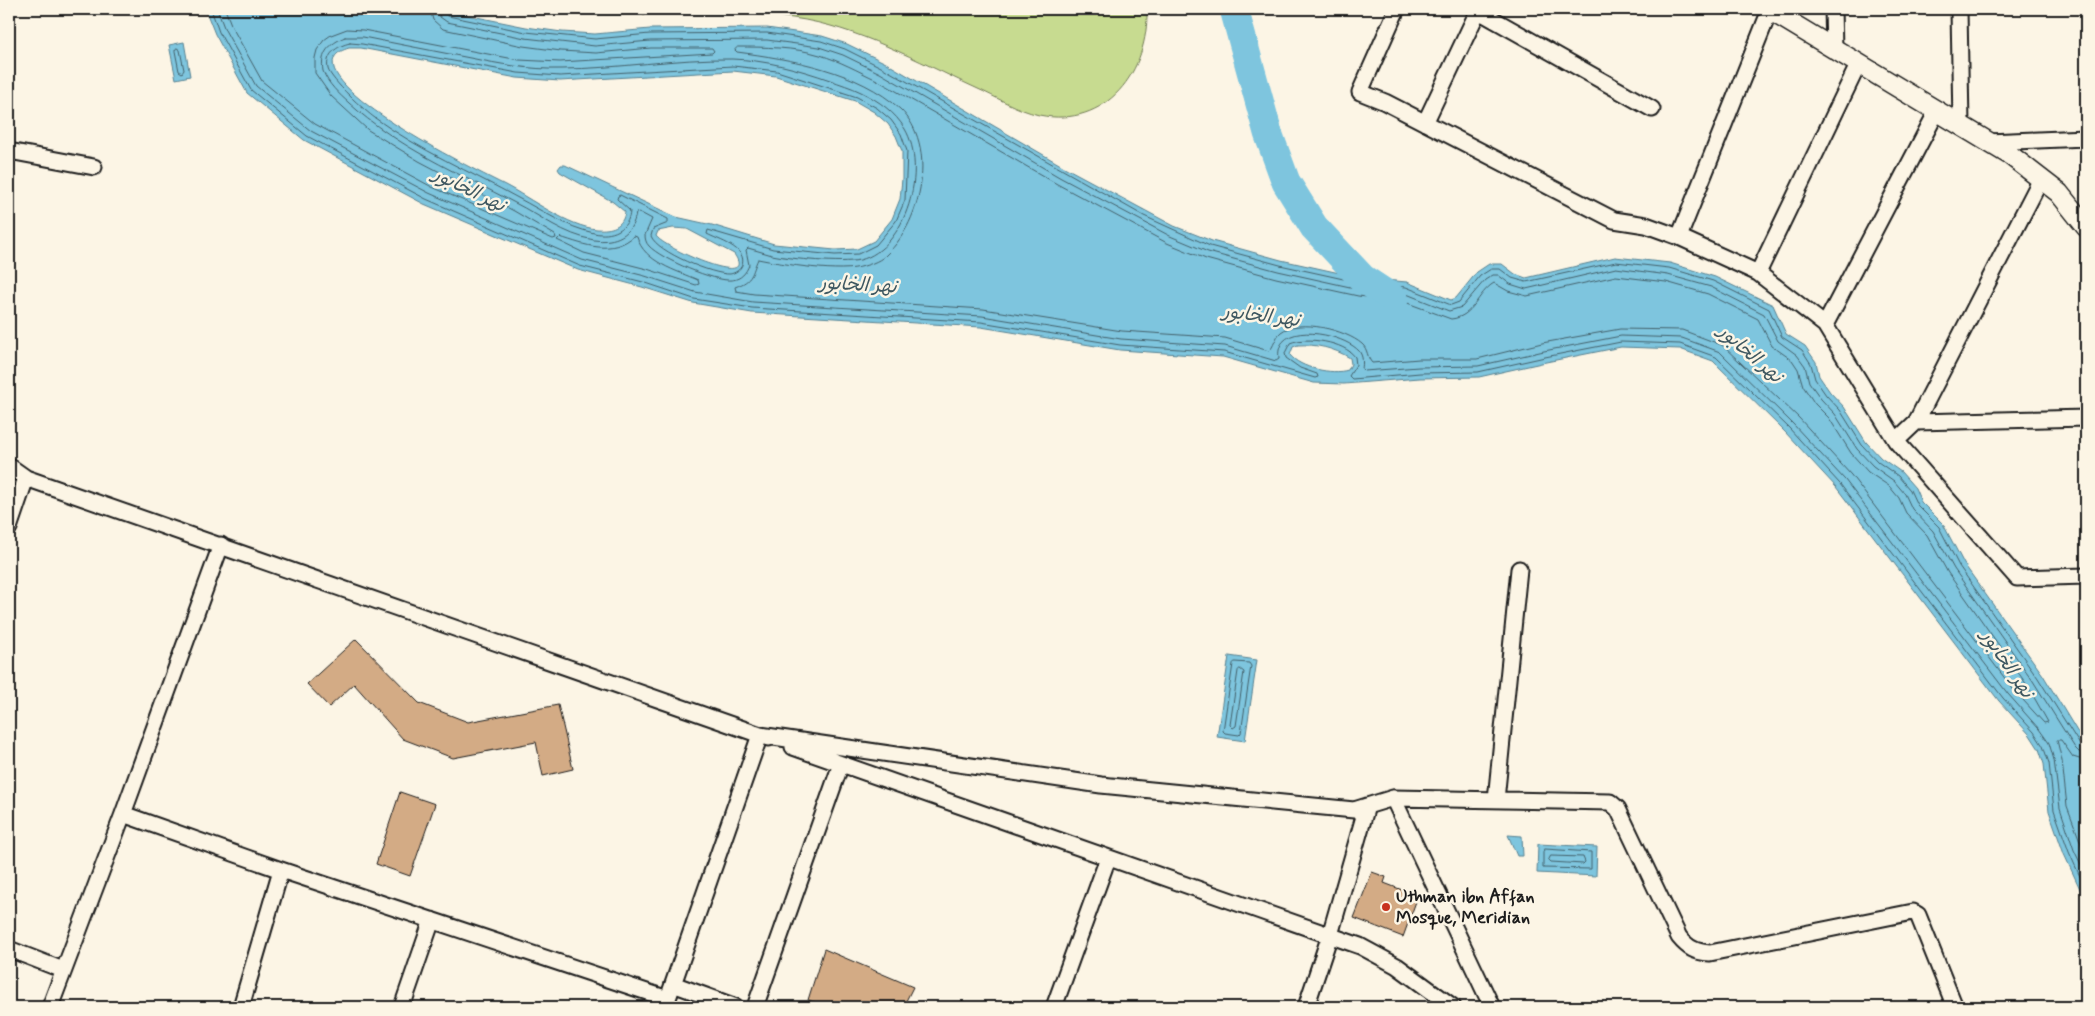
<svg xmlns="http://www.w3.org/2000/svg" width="2095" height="1016" viewBox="0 0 2095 1016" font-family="Mynerve,'Playpen Sans Arabic',sans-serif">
  <rect width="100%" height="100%" fill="#fcf5e5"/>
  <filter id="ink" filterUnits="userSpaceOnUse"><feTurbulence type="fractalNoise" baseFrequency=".02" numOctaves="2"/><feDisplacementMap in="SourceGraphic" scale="10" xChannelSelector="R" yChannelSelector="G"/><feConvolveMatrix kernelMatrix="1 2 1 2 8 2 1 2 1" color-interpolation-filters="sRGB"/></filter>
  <g filter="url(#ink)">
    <path fill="#c7db90" stroke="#727c56" d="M 540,9 L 1147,9 C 1149,71 1107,129 1039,115 C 1017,110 996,97 976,88 C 917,61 858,27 793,18 C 709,6 624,22 540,9 Z"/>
    <path fill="#7ec5de" stroke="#578190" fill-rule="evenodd" d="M 205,9 L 437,9 L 526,27 L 562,32 L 595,34 L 650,29 L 767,28 L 822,36 L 847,44 L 886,63 L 1066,168 L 1174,226 L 1212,241 L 1281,260 L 1362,278 L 1407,282 L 1451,300 L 1456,298 L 1477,272 L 1489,264 L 1502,264 L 1515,274 L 1526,278 L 1615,257 L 1670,263 L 1715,277 L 1773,305 L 1786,334 L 1805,346 L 1816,362 L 1819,376 L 1830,392 L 1844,407 L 1866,442 L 1881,458 L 1901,472 L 1915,488 L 1921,502 L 1943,524 L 1964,564 L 2043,675 L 2086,746 L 2086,902 L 2064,854 L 2049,811 L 2044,764 L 2039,749 L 2030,735 L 1999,701 L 1836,487 L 1785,432 L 1713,361 L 1680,349 L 1621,347 L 1546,362 L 1479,377 L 1420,378 L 1344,384 L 1314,383 L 1223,357 L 1120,350 L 981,327 L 752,313 L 693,303 L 642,287 L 578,270 L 424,204 L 304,140 L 247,93 L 215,34 ZM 349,48 L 361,48 L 517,78 L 560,81 L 733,71 L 776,76 L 855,101 L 874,112 L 888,124 L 896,136 L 902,151 L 902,179 L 900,199 L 892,219 L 874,241 L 857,249 L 835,250 L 774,244 L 712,225 L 676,217 L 565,165 L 561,165 L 558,169 L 560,172 L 613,202 L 625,212 C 623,227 611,230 597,229 C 569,227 530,198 505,185 C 477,171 320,94 334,58 C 337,52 343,50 349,48 ZM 673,228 L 687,229 L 734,254 C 759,290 665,249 656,236 L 658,231 ZM 1298,345 C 1316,344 1334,348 1350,358 L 1351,364 L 1348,370 C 1332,375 1300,368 1290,355 L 1293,347 Z
      M 184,42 L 190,76 L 176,79 L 169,45 Z
      M 1229,656 L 1257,660 L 1245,741 L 1217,737 Z
      M 1508,835 L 1522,836 L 1523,856 L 1517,856 Z
      M 1538,844 L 1597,847 L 1596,876 L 1537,873 Z"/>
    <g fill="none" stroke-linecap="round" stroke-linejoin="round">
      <path stroke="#43606a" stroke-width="1" d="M 211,9 L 219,32 L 251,90 L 307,136 L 426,199 L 580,266 L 643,282 L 694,299 L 752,308 L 981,322 L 1120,345 L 1224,352 L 1315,378 L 1318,377 L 1317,374 L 1300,368 L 1286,358 L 1285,353 L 1290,343 C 1306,336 1345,342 1355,357 L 1356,365 L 1349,376 L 1352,379 L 1420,373 L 1478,372 L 1545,357 L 1621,342 L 1680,344 L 1716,357 L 1789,428 L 1840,484 L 2003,698 L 2034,732 L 2043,746 L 2049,763 L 2054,810 L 2069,852 L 2086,890
        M 217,9 L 225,30 L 256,86 L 311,131 L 429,193 L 582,260 L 645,276 L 695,292 L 753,302 L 982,316 L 1121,339 L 1225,346 L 1276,361 L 1279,359 C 1273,319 1343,333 1359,351 C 1363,356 1363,363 1362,369 L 1364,371 L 1419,367 L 1478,366 L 1544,351 L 1621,336 L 1682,338 L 1720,352 L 1793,424 L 1845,480 L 2008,694 L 2039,729 L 2049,743 L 2054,760 L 2060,808 L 2074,850 L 2086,875
        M 225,9 L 232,27 L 262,81 L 315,124 L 432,187 L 553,239 L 556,238 L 555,235 L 514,211 L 419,161 L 368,130 L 331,96 L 315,73 L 315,58 L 317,50 L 324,40 L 331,35 L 347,29 L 363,30 L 519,60 L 560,62 L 712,53 L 714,51 L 712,48 L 651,48 L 596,53 L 561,51 L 523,46 L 443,29 L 433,20 L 430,9
        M 437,9 L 440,17 L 447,22 L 525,38 L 595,46 L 650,41 L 767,40 L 819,47 L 843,55 L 880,73 L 1061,178 L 1170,236 L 1208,252 L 1278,271 L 1359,289 L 1404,293 L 1449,311 L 1462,307 L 1485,280 L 1493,275 L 1498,275 L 1510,284 L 1526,289 L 1616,268 L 1668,275 L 1711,287 L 1764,314 L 1778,341 L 1797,355 L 1805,366 L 1809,382 L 1821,399 L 1835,414 L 1857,449 L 1873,466 L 1894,481 L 1905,494 L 1912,509 L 1933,531 L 1954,569 L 2033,681 L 2075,748 L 2079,752 L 2086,754
        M 444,9 L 444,13 L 448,16 L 526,32 L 595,39 L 650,34 L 767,33 L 821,41 L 845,49 L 883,68 L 1144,216 L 1210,246 L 1280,265 L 1330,276 L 1361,283 L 1406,287 L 1451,305 L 1459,302 L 1480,276 L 1491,269 L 1500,269 L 1512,278 L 1526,282 L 1616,262 L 1669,268 L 1713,281 L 1769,309 L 1782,337 L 1802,350 L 1811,364 L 1815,379 L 1826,395 L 1840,410 L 1862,445 L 1878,462 L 1898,476 L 1910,490 L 1917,505 L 1939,527 L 1959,566 L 2038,678 L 2080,745 L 2086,747
        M 345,37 L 363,37 C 398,44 434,51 470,58 C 500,64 530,70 561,69 C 618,69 675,58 732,59 C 765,60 799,69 830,80 C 840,84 851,87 861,92 C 879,101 895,112 905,129 C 928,168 907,248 860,260 C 841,264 792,259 772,255 C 764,253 756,250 748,248 L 746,250 L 749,265 C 746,273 741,279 732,280 C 715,282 661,259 649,246 C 646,243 645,239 645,235 L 652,219 L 639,212 L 636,213 C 633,235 615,243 594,240 C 564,235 541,216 515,203 C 458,173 397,147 349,103 C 339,94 328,84 323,71 C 320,53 329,44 345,37 Z
        M 350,43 L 362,44 L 518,73 L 560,76 L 733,66 L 777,71 L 857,97 L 877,108 L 891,120 L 901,134 L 907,151 L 905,200 L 896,221 L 876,245 L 858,254 L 835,255 L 773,249 L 708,230 L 707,234 C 718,240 748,248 742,265 C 740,270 735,273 730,274 C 713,275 657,252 651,236 L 653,229 L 668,223 L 668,219 L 620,195 L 618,196 L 617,199 L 630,211 C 629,230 611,237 594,233 C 566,227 543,211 518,198 C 471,172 419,150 375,118 C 365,111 331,80 328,69 C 325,54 337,46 350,43 Z
        M 738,47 C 764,47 794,47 820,55 C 840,61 858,71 877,80 L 1057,184 L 1167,243 L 1206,259 L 1276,278 L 1358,296 L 1402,301 L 1451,319 C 1474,317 1477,293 1494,283 L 1508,291 L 1527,296 L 1616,276 L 1666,282 L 1708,294 L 1758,319 L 1772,346 L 1792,360 L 1798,369 L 1803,386 L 1815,404 L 1829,418 L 1851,453 L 1868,472 L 1889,486 L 1899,498 L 1906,513 L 1927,535 L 1948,573 L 2027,685 L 2048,722 L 2044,723 L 2013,689 L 1851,475 L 1799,418 L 1722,345 L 1682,330 L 1620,329 L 1542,343 L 1477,359 L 1419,359 L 1372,363 C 1367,358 1368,349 1362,344 C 1346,330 1299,318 1281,332 C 1275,337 1274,347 1269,351 L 1225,338 L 1122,331 L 983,309 L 754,294 L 736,291 L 735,287 C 754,280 751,274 758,259 C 782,264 842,274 864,266 C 871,264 882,260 887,254 C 922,221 938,145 900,109 C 859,71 791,59 737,52 L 735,50 Z
        M 177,48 L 180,50 L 184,70 L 182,73 L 179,71 L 175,51 Z
        M 634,236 L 637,237 C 644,262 677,271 698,280 L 699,284 L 696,285 L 647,269 L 584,253 L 557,240 L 560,237 C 585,245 612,256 634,236 Z
        M 1235,662 L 1249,663 L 1251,666 L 1241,733 L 1239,735 L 1225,733 L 1223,731 L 1233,664 Z
        M 1240,669 L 1244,672 L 1236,726 L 1233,728 L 1230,725 L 1238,671 Z
        M 2086,761 L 2073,757 L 2061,740 L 2057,740 L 2062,761 L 2067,806 L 2086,857
        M 1545,849 L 1591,852 L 1591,869 L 1543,868 L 1543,852 Z
        M 1551,856 L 1583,857 L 1585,862 L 1583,864 L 1551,862 L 1549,860 Z"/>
      <path stroke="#7ec5de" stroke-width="29" d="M 1234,9 L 1268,133 L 1286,182 L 1314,227 L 1362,278 L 1394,299"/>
    </g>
    <path fill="#d3ab85" stroke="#1c1c1c" d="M 356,639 L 419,703 L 468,722 L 558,705 L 573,769 L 543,776 L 536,742 L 453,758 L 403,739 L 354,684 L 329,707 L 307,684 Z
      M 400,792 L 435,804 L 410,876 L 376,864 Z
      M 1372,872 L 1386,877 L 1384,883 L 1418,896 L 1403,937 L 1354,918 Z
      M 824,949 L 913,987 L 903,1007 L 829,1007 L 808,1000 Z"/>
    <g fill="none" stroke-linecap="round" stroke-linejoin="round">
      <defs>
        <path id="minor" d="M 1397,9 L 1360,92 L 1385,102 L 1614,220 L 1646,225 L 1679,237 L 1758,273 L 1825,325 L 1896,441 L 2017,578 L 2086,576
          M 1475,9 L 1652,109
          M 1833,9 L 1834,49
          M 1959,9 L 1961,125
          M 1425,123 L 1478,11
          M 1988,142 L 2086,138
          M 9,151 L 94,167
          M 1679,237 L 1770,10
          M 1758,273 L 1859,63
          M 1825,325 L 1937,111
          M 1916,422 L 2086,418
          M 1896,441 L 1916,422 L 2041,179
          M 9,466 L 26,478 L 769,738
          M 9,528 L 26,478
          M 793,747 L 1360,946 L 1397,966 L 1453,1007
          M 1393,798 L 1492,1007
          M 1496,800 L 1519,569
          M 123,814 L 281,870 L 668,999
          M 9,949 L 63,970
          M 673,984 L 736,1007
          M 50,1007 L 123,814 L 221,545
          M 241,1007 L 281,870
          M 402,1007 L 432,920
          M 665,1007 L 760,735 L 1101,785 L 1354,810 L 1393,798 L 1610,802 L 1618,809 L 1679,937 C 1688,948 1695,952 1710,953 L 1913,912 L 1918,915 L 1955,1007
          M 755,1007 L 841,764
          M 1054,1007 L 1108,858
          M 1306,1007 L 1330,935 L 1367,806"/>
        <path id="tertiary" d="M 1768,9 L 2010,155 L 2059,193 L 2086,227"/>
      </defs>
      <use href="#minor" stroke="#1c1c1c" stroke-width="19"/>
      <use href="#tertiary" stroke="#1c1c1c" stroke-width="22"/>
      <use href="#minor" stroke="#fcf5e5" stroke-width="15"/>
      <use href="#tertiary" stroke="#fcf5e5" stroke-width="19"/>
    </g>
  </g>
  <circle fill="#c8321e" stroke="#fcf5e5" stroke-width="2" cx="1386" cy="907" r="5"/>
  <g text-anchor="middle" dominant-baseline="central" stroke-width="5" stroke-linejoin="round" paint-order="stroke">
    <g font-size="18" font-weight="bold" fill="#1c1c1c" stroke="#fcf5e5" text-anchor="start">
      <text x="1396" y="897">Uthman ibn Affan<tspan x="1396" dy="21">Mosque, Meridian</tspan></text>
    </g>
    <g font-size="19" font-style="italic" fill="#3e5760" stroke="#fcf5e5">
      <text transform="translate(469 190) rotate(26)">نهر الخابور</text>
      <text transform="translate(858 285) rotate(3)">نهر الخابور</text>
      <text transform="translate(1261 316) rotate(7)">نهر الخابور</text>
      <text transform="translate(1750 354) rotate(41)">نهر الخابور</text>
      <text transform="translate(2007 664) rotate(56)">نهر الخابور</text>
    </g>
  </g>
  <rect width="2095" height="1016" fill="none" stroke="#fcf5e5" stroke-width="30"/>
  <rect x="15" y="15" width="2065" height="986" fill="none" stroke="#1c1c1c" stroke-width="2" filter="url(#ink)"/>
</svg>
